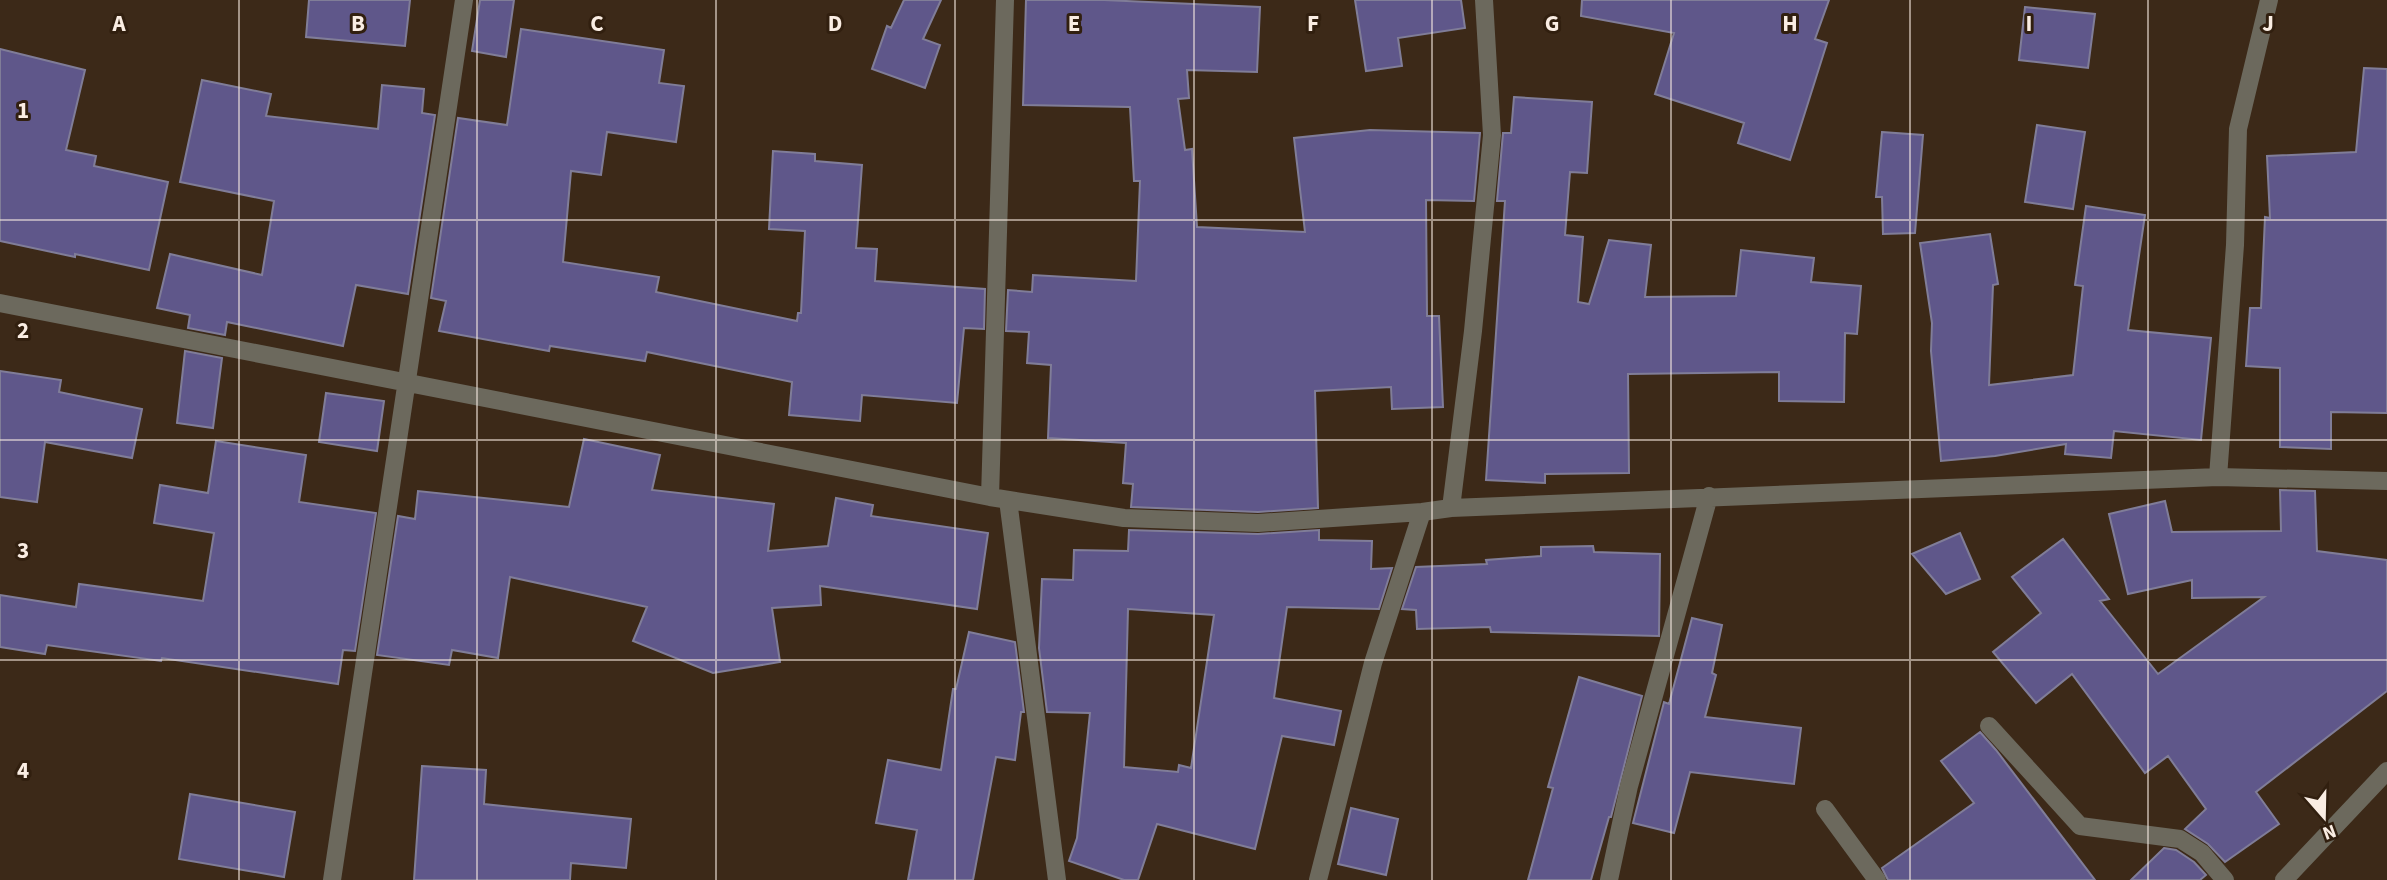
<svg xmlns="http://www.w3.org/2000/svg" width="2387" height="880" viewBox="0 0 2387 880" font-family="'Source Sans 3',sans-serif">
  <rect width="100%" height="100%" fill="#3c2918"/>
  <path fill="#5f578a" stroke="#807d98" stroke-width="2" fill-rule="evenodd" d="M 309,0 L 410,0 L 405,46 L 306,37 Z
    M 480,0 L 514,0 L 506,57 L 472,51 Z
    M 904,0 L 941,0 L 923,39 L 940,45 L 925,88 L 872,69 L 887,26 L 891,28 Z
    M 1026,0 L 1104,0 L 1260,7 L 1257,72 L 1187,70 L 1189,98 L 1178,99 L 1185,150 L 1192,149 L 1197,227 L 1305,232 L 1294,138 L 1370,130 L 1480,133 L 1474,201 L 1426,200 L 1427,316 L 1439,316 L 1443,407 L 1392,409 L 1391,387 L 1315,391 L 1318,508 L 1258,512 L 1131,507 L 1133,484 L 1123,483 L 1126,443 L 1048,438 L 1051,365 L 1027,363 L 1029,332 L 1006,331 L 1008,290 L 1032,292 L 1033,275 L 1136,281 L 1140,181 L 1134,181 L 1130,107 L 1023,105 Z
    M 1355,0 L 1461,0 L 1465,28 L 1398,38 L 1402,66 L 1366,71 Z
    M 1582,0 L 1829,0 L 1815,39 L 1827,43 L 1790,160 L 1738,143 L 1744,123 L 1655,94 L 1674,33 L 1581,16 Z
    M 2025,7 L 2095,14 L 2088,68 L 2019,60 Z
    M 521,29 L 664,50 L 659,83 L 684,86 L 676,142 L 607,132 L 601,175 L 571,171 L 563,262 L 659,277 L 656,292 L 797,321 L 798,313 L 801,313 L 805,231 L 769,229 L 773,151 L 815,154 L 815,161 L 862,165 L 856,248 L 877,249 L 875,281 L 985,289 L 984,329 L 964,328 L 957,403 L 862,395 L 860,421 L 789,415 L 792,382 L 647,352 L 645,361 L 550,346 L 549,351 L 439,331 L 446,301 L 431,298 L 458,118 L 507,125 Z
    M 0,49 L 85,70 L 66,150 L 96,156 L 94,166 L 168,182 L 149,270 L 75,254 L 75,257 L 0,241 Z
    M 2364,68 L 2387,69 L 2387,413 L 2331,412 L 2331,449 L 2280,447 L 2280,368 L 2246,366 L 2250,308 L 2261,308 L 2265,217 L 2270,218 L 2267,156 L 2356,152 Z
    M 202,80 L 271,94 L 266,116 L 378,129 L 382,85 L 424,89 L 422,113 L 435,115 L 408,294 L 356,285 L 343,346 L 227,322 L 225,335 L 188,328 L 190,315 L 157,308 L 170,254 L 262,275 L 274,201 L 180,182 Z
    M 1514,97 L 1592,102 L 1587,173 L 1570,172 L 1565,235 L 1583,237 L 1578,302 L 1589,304 L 1609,240 L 1651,245 L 1645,297 L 1736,296 L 1741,250 L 1814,258 L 1811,282 L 1861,286 L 1857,334 L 1845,333 L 1844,402 L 1779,401 L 1779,372 L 1628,374 L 1629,473 L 1545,474 L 1545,483 L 1486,480 L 1505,201 L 1497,201 L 1503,133 L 1511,133 Z
    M 2037,125 L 2085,132 L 2073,209 L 2025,202 Z
    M 1882,132 L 1923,135 L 1915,233 L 1883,234 L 1882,197 L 1876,197 Z
    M 2086,206 L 2145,215 L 2128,330 L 2211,338 L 2201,440 L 2114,431 L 2111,458 L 2065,454 L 2066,444 L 1995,456 L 1941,461 L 1931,351 L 1932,323 L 1920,243 L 1990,234 L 1998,284 L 1993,285 L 1989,385 L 2073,375 L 2083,286 L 2075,285 Z
    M 185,351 L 222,358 L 213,428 L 177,423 Z
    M 0,371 L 61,380 L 59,392 L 142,409 L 132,458 L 45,442 L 37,502 L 0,497 Z
    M 326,393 L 384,401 L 377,451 L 319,442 Z
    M 584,439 L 660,455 L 652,490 L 774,504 L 768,551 L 828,546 L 836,498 L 873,505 L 871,516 L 988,533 L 977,609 L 820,586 L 821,605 L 772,608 L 780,662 L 713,673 L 633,641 L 647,607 L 510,577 L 498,658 L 452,650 L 449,665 L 377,655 L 398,516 L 415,519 L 418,491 L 569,507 Z
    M 216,441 L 306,455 L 299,502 L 376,513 L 355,651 L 343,650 L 338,684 L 162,658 L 161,661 L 47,645 L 45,654 L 0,647 L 0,595 L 76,607 L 79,584 L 203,601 L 214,533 L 154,523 L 160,485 L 208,493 Z
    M 2280,490 L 2315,491 L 2317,551 L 2387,560 L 2387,691 L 2256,792 L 2279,824 L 2225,862 L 2208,844 L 2185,829 L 2206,809 L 2168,756 L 2145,773 L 2072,674 L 2036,703 L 1993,652 L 2041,613 L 2012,577 L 2063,539 L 2109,599 L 2100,601 L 2158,674 L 2264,597 L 2192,598 L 2192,580 L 2128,594 L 2109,514 L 2165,501 L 2172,532 L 2281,531 Z
    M 1129,530 L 1258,534 L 1319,530 L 1319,540 L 1372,541 L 1371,569 L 1392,568 L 1379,609 L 1287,607 L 1274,698 L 1341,711 L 1334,745 L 1282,736 L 1255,849 L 1157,824 L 1138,880 L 1124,880 L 1069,861 L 1077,838 L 1090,713 L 1047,712 L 1039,648 L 1042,579 L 1073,580 L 1074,550 L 1128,551 ZM 1128,609 L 1214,615 L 1191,768 L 1179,765 L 1178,772 L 1124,767 Z
    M 1960,533 L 1980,579 L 1946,594 L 1912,554 Z
    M 1593,546 L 1594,552 L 1660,554 L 1659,636 L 1491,632 L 1490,627 L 1417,629 L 1416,610 L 1402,609 L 1416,567 L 1487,564 L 1486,560 L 1541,556 L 1541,547 Z
    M 1692,618 L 1722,625 L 1712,673 L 1716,675 L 1705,717 L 1801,728 L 1794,784 L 1690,772 L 1674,833 L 1633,823 L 1664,702 L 1669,704 Z
    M 969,632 L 1015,642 L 1024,712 L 1021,712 L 1015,760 L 996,757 L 973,880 L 908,880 L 917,830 L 876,823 L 888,760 L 941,770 L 953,689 L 956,689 Z
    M 1579,677 L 1642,696 L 1611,817 L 1609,817 L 1591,880 L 1528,880 L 1553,788 L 1548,787 Z
    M 1980,732 L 1996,750 L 2095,880 L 1888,880 L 1882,868 L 1974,803 L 1941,761 Z
    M 422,766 L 486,770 L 484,804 L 631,819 L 626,868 L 571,863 L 570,880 L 414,880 Z
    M 190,794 L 295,812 L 284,877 L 179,859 Z
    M 1351,808 L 1398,819 L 1386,875 L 1338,864 Z
    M 2164,848 L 2176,850 L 2194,862 L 2206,875 L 2200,880 L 2131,880 Z"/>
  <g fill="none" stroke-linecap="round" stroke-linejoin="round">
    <path stroke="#6c695d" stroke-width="18" d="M 0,303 L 990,497 L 1124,518 L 1258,523 L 1422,512 L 1451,508 L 2218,477 L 2387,481
      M 2218,477 L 2235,245 L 2238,129 L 2269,0
      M 990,497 L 1005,0
      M 1008,500 L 1057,880
      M 1451,508 L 1473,331 L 1492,135 L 1484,0
      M 1989,726 L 2080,826 L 2180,839 L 2202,853 L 2225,880
      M 1825,809 L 1877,880
      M 332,880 L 464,0
      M 1318,880 L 1373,663 L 1422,512
      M 1609,880 L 1629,786 L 1709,496
      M 2284,880 L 2387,771"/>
  </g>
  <path fill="none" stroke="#faede3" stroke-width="2" stroke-opacity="0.55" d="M 239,0 L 239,880M 477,0 L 477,880M 716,0 L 716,880M 955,0 L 955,880M 1194,0 L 1194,880M 1432,0 L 1432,880M 1671,0 L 1671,880M 1910,0 L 1910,880M 2148,0 L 2148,880M 0,220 L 2387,220M 0,440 L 2387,440M 0,660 L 2387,660"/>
  <g font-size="23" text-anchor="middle" font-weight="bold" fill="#faede3" stroke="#311f0f" stroke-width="6" stroke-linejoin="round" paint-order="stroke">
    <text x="119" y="31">A</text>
    <text x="358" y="31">B</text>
    <text x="597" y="31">C</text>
    <text x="835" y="31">D</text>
    <text x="1074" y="31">E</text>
    <text x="1313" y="31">F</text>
    <text x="1552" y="31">G</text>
    <text x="1790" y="31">H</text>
    <text x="2029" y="31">I</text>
    <text x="2268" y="31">J</text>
    <text x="23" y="118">1</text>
    <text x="23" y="338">2</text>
    <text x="23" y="558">3</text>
    <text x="23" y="778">4</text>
  </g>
  <g transform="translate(2324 817) rotate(160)" stroke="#311f0f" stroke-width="5" paint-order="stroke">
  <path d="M0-5L12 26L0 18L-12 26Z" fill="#faede3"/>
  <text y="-10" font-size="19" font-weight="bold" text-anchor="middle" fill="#faede3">N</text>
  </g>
</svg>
